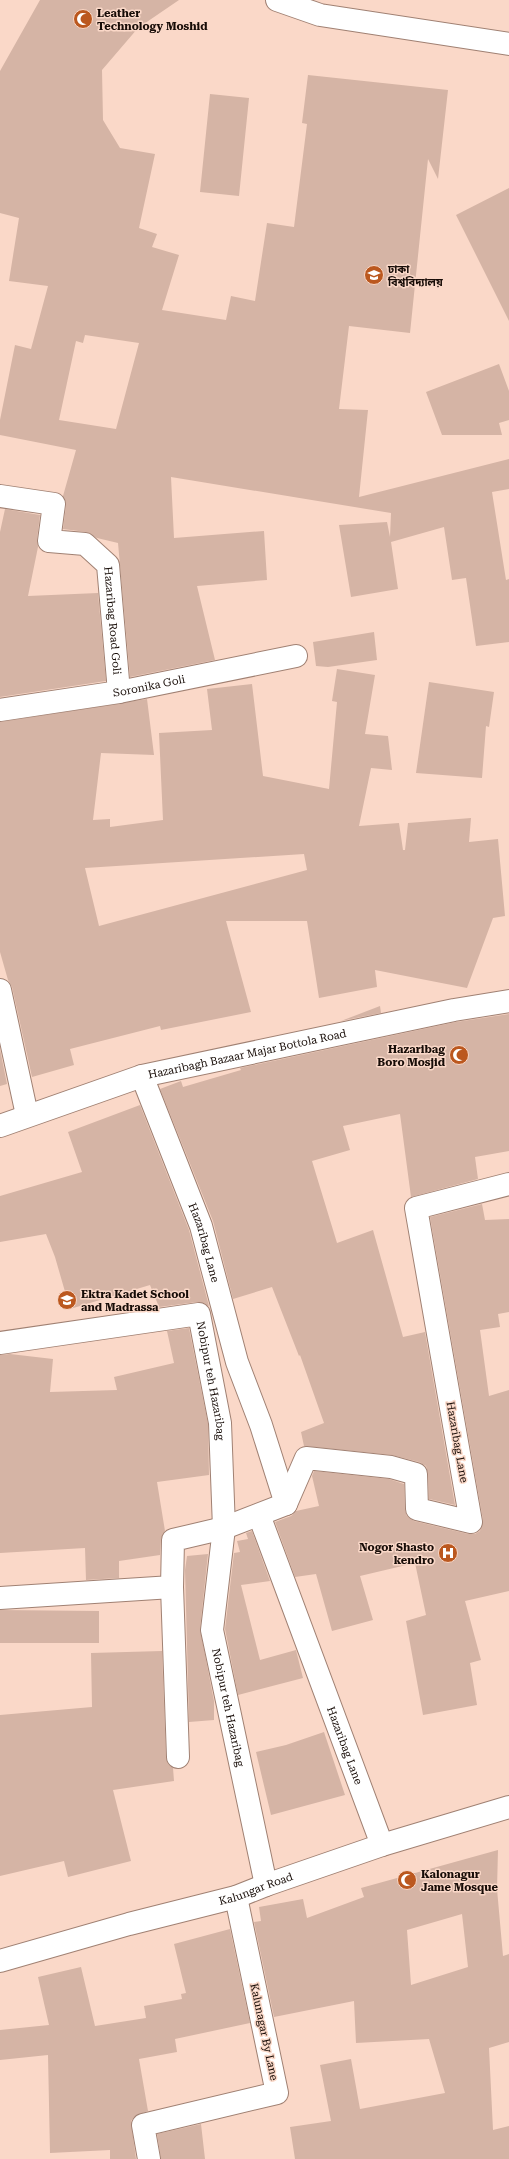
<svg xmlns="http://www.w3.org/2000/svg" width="509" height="2159" viewBox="0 0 509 2159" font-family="'Roboto Serif','Noto Sans Bengali',serif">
  <rect width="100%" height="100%" fill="#fad8c8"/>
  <path fill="#d5b4a5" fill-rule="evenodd" d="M 40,0 L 179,0 L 138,28 L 102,70 L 103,120 L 120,148 L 155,154 L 139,228 L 157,234 L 152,247 L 179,255 L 162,310 L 226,320 L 231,296 L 255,301 L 267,223 L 294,227 L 307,124 L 302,123 L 308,75 L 448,90 L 438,179 L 428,159 L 410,333 L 349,326 L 339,409 L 368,410 L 359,497 L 509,459 L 509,489 L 492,492 L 506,580 L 509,579 L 509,642 L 476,646 L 466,578 L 452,580 L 444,527 L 391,542 L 398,589 L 351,597 L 339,525 L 387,522 L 390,537 L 391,513 L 171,477 L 174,538 L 264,531 L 267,580 L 197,586 L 215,660 L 130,677 L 118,543 L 97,538 L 86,532 L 63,529 L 66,506 L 63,496 L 76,450 L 0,435 L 0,420 L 15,345 L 31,349 L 48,286 L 9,281 L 19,218 L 0,213 L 0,71 ZM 85,335 L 139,343 L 116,429 L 59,420 L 76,341 L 83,343 Z
    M 210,94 L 249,98 L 239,196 L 200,192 Z
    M 509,188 L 509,321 L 456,215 Z
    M 499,364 L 509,391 L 509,420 L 499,423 L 502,435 L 442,435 L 426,392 Z
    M 5,509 L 40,515 L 37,539 L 38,547 L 28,596 L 98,593 L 106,681 L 0,697 L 0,532 Z
    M 374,632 L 377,660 L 328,667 L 316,666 L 313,642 Z
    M 337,669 L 375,675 L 365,734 L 388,736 L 392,770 L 371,768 L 359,826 L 399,823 L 403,850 L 405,850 L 408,823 L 471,818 L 469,842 L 498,839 L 505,916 L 493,918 L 467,988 L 375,970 L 377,987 L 319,998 L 307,921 L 226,921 L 251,1012 L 161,1030 L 160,1026 L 70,1049 L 74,1065 L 32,1077 L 12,987 L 8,980 L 0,952 L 0,722 L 147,699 L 154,755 L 101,753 L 93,820 L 110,819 L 110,827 L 163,820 L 159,733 L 212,730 L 207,689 L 252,684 L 263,776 L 329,789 L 337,702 L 332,701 ZM 304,854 L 307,870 L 99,926 L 85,868 Z
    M 429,682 L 494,692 L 489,727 L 486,726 L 482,778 L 416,773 Z
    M 380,1006 L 381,1013 L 341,1021 Z
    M 509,1014 L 509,1151 L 475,1157 L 478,1179 L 411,1197 L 400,1114 L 343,1126 L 350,1150 L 312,1161 L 337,1243 L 373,1230 L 403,1337 L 425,1332 L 455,1505 L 429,1499 L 428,1473 L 426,1466 L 419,1462 L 392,1455 L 304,1446 L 301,1432 L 324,1423 L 300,1355 L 299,1356 L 272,1287 L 233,1299 L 213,1221 L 160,1089 L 181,1081 L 183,1087 L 241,1070 L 240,1068 L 456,1022 Z
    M 0,1049 L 7,1084 L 0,1086 Z
    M 140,1105 L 189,1230 L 209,1306 L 197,1302 L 159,1307 L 150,1285 L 70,1309 L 55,1257 L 46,1234 L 0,1242 L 0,1196 L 82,1172 L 68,1132 Z
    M 482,1204 L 485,1220 L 509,1219 L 509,1312 L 498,1314 L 500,1327 L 480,1330 L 489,1396 L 509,1390 L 509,1591 L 465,1601 L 481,1660 L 470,1663 L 477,1705 L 423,1715 L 406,1621 L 426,1615 L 415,1563 L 360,1576 L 373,1620 L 332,1631 L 316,1574 L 295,1577 L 275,1522 L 291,1516 L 296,1511 L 319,1506 L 312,1476 L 314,1471 L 389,1479 L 404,1484 L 405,1510 L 407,1516 L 414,1521 L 468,1534 L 475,1534 L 480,1531 L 483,1520 L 430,1217 Z
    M 189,1328 L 208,1424 L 209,1475 L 157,1482 L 165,1531 L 161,1539 L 160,1555 L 119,1561 L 119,1578 L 86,1580 L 85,1548 L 0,1553 L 0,1355 L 10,1354 L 53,1359 L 50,1392 L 117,1390 L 114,1377 L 174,1363 L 167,1331 Z
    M 252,1531 L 270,1581 L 241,1585 L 260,1660 L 296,1650 L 303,1678 L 238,1695 L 225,1629 L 234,1553 L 240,1552 L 237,1541 L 248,1539 L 246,1533 Z
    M 208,1554 L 200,1629 L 214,1701 L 214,1720 L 189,1722 L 185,1570 L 187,1556 Z
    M 0,1610 L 99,1611 L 99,1643 L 0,1643 Z
    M 162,1651 L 166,1757 L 168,1764 L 173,1768 L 174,1781 L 113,1790 L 131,1861 L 68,1877 L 64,1861 L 0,1876 L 0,1715 L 92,1707 L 91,1653 Z
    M 324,1732 L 345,1795 L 271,1815 L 256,1752 L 286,1745 Z
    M 498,1850 L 497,1889 L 503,1956 L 509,1954 L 509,2042 L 489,2048 L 493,2130 L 509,2126 L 509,2159 L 295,2159 L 290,2127 L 331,2121 L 320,2065 L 351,2059 L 360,2109 L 445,2093 L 429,2039 L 356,2043 L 354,2001 L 274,2017 L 254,1922 L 261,1921 L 259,1907 L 303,1899 L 307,1918 L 364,1897 L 361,1888 ZM 462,1914 L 468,1967 L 411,1985 L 407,1930 Z
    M 230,1929 L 250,2023 L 175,2039 L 177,2052 L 139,2059 L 148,2111 L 135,2116 L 131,2121 L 136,2159 L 110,2159 L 110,2150 L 50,2153 L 48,2055 L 0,2060 L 0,2030 L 49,2025 L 38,1977 L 81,1967 L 95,2026 L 146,2018 L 144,2006 L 182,1999 L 181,1994 L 186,1993 L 174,1944 Z
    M 201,2124 L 205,2159 L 161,2159 L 157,2134 Z"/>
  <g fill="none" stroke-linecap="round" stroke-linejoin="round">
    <defs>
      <g id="minor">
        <path d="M 277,0 L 320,15 L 509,44"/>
        <path id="s1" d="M 0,496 L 54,504 L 49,541 L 85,544 L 108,565 L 119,692"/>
        <path id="s2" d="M 0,710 L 119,692 L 296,656"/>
        <path d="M 0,990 L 27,1115"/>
        <path id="s3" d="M 142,1076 L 201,1226 L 237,1362 L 261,1425 L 286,1504"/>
        <path id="s4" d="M 0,1126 L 142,1076 L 454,1010 L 509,1001"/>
        <path id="s5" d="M 0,1343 L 199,1314 L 220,1423 L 224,1528 L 212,1630 L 266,1885"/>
        <path id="s6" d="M 259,1515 L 382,1845"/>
        <path d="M 172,1587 L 178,1757"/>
        <path d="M 0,1598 L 172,1587 L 173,1540 L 224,1528 L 286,1504 L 306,1458 L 391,1467 L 416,1474 L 417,1509 L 471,1522 L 416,1208 L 509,1184"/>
        <path id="s7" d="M 0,1961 L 129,1924 L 236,1897 L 266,1885 L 382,1845 L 509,1807"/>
        <path d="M 149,2159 L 143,2125 L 277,2093 L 236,1897"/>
      </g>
    </defs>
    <use href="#minor" stroke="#a08173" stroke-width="24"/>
    <use href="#minor" stroke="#fff" stroke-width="22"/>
  </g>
  <defs>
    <symbol id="mosque-disc" viewBox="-11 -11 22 22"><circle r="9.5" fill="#bb581f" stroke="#fad8c8"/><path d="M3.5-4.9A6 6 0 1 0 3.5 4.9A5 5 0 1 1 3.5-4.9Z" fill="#fff"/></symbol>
    <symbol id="university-disc" viewBox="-11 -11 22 22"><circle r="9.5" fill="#bb581f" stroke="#fad8c8"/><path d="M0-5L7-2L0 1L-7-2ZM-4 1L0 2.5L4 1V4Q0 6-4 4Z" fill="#fff"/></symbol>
    <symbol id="school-disc" viewBox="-11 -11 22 22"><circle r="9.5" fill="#bb581f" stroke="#fad8c8"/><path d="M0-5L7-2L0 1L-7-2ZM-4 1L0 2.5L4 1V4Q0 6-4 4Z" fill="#fff"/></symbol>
    <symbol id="hospital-disc" viewBox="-11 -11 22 22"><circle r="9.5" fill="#bb581f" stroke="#fad8c8"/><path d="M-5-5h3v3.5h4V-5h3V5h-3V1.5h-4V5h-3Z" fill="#fff"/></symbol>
  </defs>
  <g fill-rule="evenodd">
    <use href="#mosque-disc" x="72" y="8" width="22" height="22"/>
    <use href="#university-disc" x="363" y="264" width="22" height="22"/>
    <use href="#mosque-disc" x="448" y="1044" width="22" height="22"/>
    <use href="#school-disc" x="56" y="1289" width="22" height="22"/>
    <use href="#hospital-disc" x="437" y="1542" width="22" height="22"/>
    <use href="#mosque-disc" x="396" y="1869" width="22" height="22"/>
  </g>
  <g text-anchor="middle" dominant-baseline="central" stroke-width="3" stroke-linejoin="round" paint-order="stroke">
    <g font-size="11" font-weight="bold" fill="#170c07" stroke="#fad8c8" text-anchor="start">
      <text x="97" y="13">Leather<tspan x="97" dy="13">Technology Moshid</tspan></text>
      <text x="388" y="269">ঢাকা<tspan x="388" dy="13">বিশ্ববিদ্যালয়</tspan></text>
      <text x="445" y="1049" text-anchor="end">Hazaribag<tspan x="445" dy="13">Boro Mosjid</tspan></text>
      <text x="81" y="1294">Ektra Kadet School<tspan x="81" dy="13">and Madrassa</tspan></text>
      <text x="434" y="1547" text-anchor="end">Nogor Shasto<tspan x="434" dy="13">kendro</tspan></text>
      <text x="421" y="1874">Kalonagur<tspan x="421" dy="13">Jame Mosque</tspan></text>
    </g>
    <g font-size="11" fill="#170c07" stroke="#fad8c8">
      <text stroke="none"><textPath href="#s1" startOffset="215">Hazaribag Road Goli</textPath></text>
      <text stroke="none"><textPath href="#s2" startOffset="151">Soronika Goli</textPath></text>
      <text stroke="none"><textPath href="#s4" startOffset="258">Hazaribagh Bazaar Majar Bottola Road</textPath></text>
      <text stroke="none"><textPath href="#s3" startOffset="178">Hazaribag Lane</textPath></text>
      <text stroke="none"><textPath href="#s5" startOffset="269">Nobipur teh Hazaribag</textPath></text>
      <text transform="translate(457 1442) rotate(80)">Hazaribag Lane</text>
      <text stroke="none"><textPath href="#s5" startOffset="599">Nobipur teh Hazaribag</textPath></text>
      <text stroke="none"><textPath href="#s6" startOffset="246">Hazaribag Lane</textPath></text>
      <text stroke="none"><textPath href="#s7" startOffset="266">Kalungar Road</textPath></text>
      <text transform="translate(264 2032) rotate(78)">Kalunagar By Lane</text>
    </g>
  </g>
</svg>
